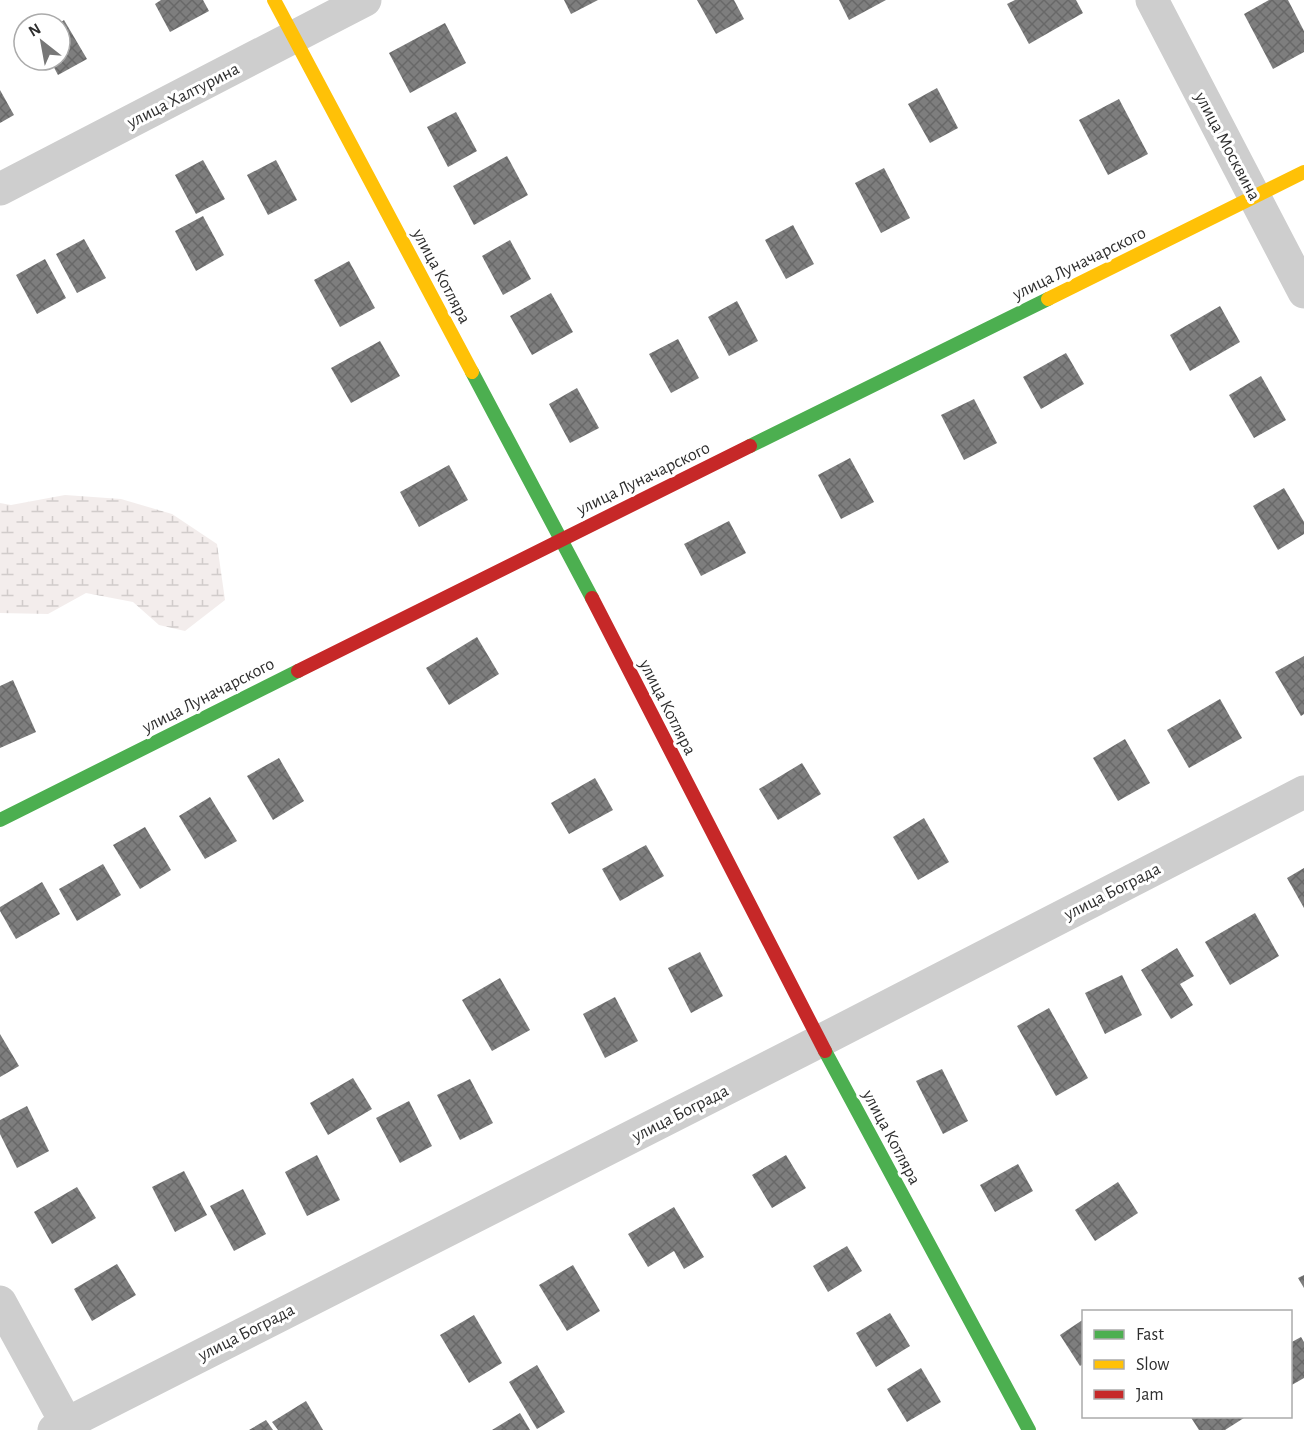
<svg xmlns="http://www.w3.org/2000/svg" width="1304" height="1430" viewBox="0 0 1304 1430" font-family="'Alegreya Sans',sans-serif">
  <defs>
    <pattern id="wetland-marsh" width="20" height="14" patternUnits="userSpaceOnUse" patternTransform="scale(1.5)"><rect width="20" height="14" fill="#f3edec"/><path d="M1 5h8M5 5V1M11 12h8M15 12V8" fill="none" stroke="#d1cccb"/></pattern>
    <pattern id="building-cross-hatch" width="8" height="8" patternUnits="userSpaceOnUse" patternTransform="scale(1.5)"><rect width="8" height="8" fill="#7e7e7e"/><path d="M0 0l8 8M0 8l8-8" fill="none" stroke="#686868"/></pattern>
  </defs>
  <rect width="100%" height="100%" fill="#fff"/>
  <path fill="url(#wetland-marsh)" d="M65,495L121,499L172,514L217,544L225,600L185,631L159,625L133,602L86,593L48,614L0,613V503L11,505Z"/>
  <g fill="url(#building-cross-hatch)">
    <path d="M161,0H203L209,11L170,32L155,4Z"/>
    <path d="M564,0H598L571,14Z"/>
    <path d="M697,0H734L744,19L716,34Z"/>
    <path d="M839,0H886L849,20Z"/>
    <path d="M1015,0H1076L1083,13L1029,44L1007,4Z"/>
    <path d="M1269,0H1288L1304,31V52L1273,69L1244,14Z"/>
    <path d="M64,20L87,59L58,75L50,60H60V23Z"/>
    <path d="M445,23L466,63L410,93L389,53Z"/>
    <path d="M937,88L958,128L930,143L908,104Z"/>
    <path d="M0,90L14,115L0,123Z"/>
    <path d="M1119,99L1148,154L1108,175L1079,120Z"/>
    <path d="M456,112L477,151L448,167L427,127Z"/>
    <path d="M507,156L528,195L474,225L453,186Z"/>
    <path d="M203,160L225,199L196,214L175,175Z"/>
    <path d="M276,160L297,200L268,215L247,175Z"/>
    <path d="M884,168L910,218L881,233L855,183Z"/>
    <path d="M203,216L224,255L196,271L175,231Z"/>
    <path d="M793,225L814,264L786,279L765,240Z"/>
    <path d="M84,239L106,278L77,293L56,254Z"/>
    <path d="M510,240L531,279L503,295L482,256Z"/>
    <path d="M45,259L66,298L37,314L16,275Z"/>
    <path d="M349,261L375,308L340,327L314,280Z"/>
    <path d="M551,293L573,332L532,355L510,316Z"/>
    <path d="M737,301L758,341L729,356L708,317Z"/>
    <path d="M1220,306L1240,342L1190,371L1170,335Z"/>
    <path d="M678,339L699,378L671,393L649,354Z"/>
    <path d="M380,341L400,376L351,403L331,368Z"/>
    <path d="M1066,353L1084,384L1041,409L1023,377Z"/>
    <path d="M1261,376L1286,420L1254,438L1229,395Z"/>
    <path d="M577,388L599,428L570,443L549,404Z"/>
    <path d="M974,399L997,443L964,460L941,415Z"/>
    <path d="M850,458L874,502L841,519L818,475Z"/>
    <path d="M449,465L468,500L419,527L400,492Z"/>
    <path d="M1284,488L1304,522V534L1278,550L1253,506Z"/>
    <path d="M729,521L746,553L701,576L684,544Z"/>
    <path d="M477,637L499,674L449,705L426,668Z"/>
    <path d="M1304,656V714L1301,716L1275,672Z"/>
    <path d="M13,680L36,732L0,748V686Z"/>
    <path d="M1220,699L1242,738L1189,768L1167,730Z"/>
    <path d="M1125,739L1150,783L1118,801L1093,758Z"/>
    <path d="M279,758L304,801L273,820L247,776Z"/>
    <path d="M802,763L821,794L778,820L759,789Z"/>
    <path d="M595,778L613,810L569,834L551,803Z"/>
    <path d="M210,797L237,841L205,859L179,816Z"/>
    <path d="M924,818L949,862L918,880L893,837Z"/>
    <path d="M145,827L171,870L140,889L113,845Z"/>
    <path d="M646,845L664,876L620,901L602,869Z"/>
    <path d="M103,864L121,895L77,921L59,889Z"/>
    <path d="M1304,868V908L1287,878Z"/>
    <path d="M42,882L60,914L16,939L0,911V907Z"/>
    <path d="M1255,913L1279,956L1230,985L1205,942Z"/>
    <path d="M1177,948L1194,976L1180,984L1193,1005L1171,1019L1141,970Z"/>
    <path d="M700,952L723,996L691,1013L668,968Z"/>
    <path d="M1122,975L1142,1015L1105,1034L1085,993Z"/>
    <path d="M500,978L530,1030L492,1051L462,1000Z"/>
    <path d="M615,997L638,1041L605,1058L583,1014Z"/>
    <path d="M1049,1008L1088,1078L1056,1096L1017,1026Z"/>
    <path d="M0,1034L19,1066L0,1077Z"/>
    <path d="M942,1069L968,1121L943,1134L916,1081Z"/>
    <path d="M353,1078L372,1109L328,1135L310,1103Z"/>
    <path d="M470,1079L493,1123L460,1140L437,1095Z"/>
    <path d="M409,1101L432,1146L400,1163L376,1118Z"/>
    <path d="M27,1106L49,1151L17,1168L0,1134V1120Z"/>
    <path d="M317,1155L340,1200L307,1216L285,1172Z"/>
    <path d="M786,1155L806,1188L772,1208L752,1175Z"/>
    <path d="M1018,1164L1033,1191L995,1212L980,1185Z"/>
    <path d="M184,1171L207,1215L175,1232L152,1187Z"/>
    <path d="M1118,1182L1138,1213L1095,1241L1075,1210Z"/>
    <path d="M77,1187L96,1218L52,1244L34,1212Z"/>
    <path d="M243,1189L266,1234L234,1251L210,1206Z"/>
    <path d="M674,1207L704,1257L684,1269L674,1251L648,1267L628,1234Z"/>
    <path d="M847,1246L862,1271L828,1292L813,1266Z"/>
    <path d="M117,1264L136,1295L92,1321L74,1289Z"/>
    <path d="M573,1265L600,1311L567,1331L539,1285Z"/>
    <path d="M1304,1275V1288L1298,1278Z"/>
    <path d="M890,1313L910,1346L876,1367L856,1333Z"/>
    <path d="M474,1315L502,1363L469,1383L440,1335Z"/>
    <path d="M1084,1319V1363L1080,1366L1060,1335Z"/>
    <path d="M1301,1337L1304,1342V1378L1290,1386V1343Z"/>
    <path d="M537,1365L565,1412L537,1429L509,1382Z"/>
    <path d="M921,1368L941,1402L907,1422L887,1389Z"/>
    <path d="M306,1401L323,1430H278L272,1422Z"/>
    <path d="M520,1413L530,1430H492Z"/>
    <path d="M1190,1416H1247L1225,1430H1199Z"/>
    <path d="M266,1420L273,1430H249Z"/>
  </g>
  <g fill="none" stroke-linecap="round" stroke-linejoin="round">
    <g stroke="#cecece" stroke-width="33">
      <path d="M1152,0L1304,292"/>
      <path d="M0,189L365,0"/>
      <path d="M0,1302L70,1430"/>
      <path d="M54,1430L820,1041L1304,792"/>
    </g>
    <g stroke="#4caf50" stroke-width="14">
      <path d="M472,372L592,598"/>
      <path d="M750,446L1048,299"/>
      <path d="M0,820L298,671"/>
      <path d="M825,1051L1029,1430"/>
    </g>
    <g stroke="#ffc107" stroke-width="14">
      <path d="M274,0L472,372"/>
      <path d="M1048,299L1304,172"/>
    </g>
    <g stroke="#c62828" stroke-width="14">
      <path d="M592,598L825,1051"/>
      <path d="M298,671L750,446"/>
    </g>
  </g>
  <g text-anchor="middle" stroke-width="6" stroke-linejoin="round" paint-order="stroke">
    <g font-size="18" fill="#2e2e2e" stroke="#fff">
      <text transform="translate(183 95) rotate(-27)" y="6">улица Халтурина</text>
      <text transform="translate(1228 146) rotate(62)" y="6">улица Москвина</text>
      <text transform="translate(1079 263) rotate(-26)" y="6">улица Луначарского</text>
      <text transform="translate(442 276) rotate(62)" y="6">улица Котляра</text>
      <text transform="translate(643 478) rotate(-26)" y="6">улица Луначарского</text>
      <text transform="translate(208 695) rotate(-27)" y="6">улица Луначарского</text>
      <text transform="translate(668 707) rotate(63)" y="6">улица Котляра</text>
      <text transform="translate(1112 891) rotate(-27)" y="6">улица Бограда</text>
      <text transform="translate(680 1113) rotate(-27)" y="6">улица Бограда</text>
      <text transform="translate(892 1137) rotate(62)" y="6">улица Котляра</text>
      <text transform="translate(246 1332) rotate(-27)" y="6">улица Бограда</text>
    </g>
  </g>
  <rect x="1082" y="1310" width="210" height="108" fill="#ffffff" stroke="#ababab" stroke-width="1.5"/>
  <rect x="1094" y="1330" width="30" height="9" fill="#4caf50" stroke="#ababab" stroke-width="1.5"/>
  <text x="1136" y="1340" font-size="18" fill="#2e2e2e">Fast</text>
  <rect x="1094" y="1360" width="30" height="9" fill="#ffc107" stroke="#ababab" stroke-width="1.5"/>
  <text x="1136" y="1370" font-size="18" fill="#2e2e2e">Slow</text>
  <rect x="1094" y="1390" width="30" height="9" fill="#c62828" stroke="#ababab" stroke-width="1.5"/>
  <text x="1136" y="1400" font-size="18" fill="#2e2e2e">Jam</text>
  <g transform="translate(42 42) rotate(329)"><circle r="28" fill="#ffffff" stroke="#ababab" stroke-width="1.5"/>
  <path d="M0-4.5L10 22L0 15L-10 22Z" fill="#777777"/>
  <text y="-9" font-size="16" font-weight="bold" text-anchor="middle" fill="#2e2e2e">N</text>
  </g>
</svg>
